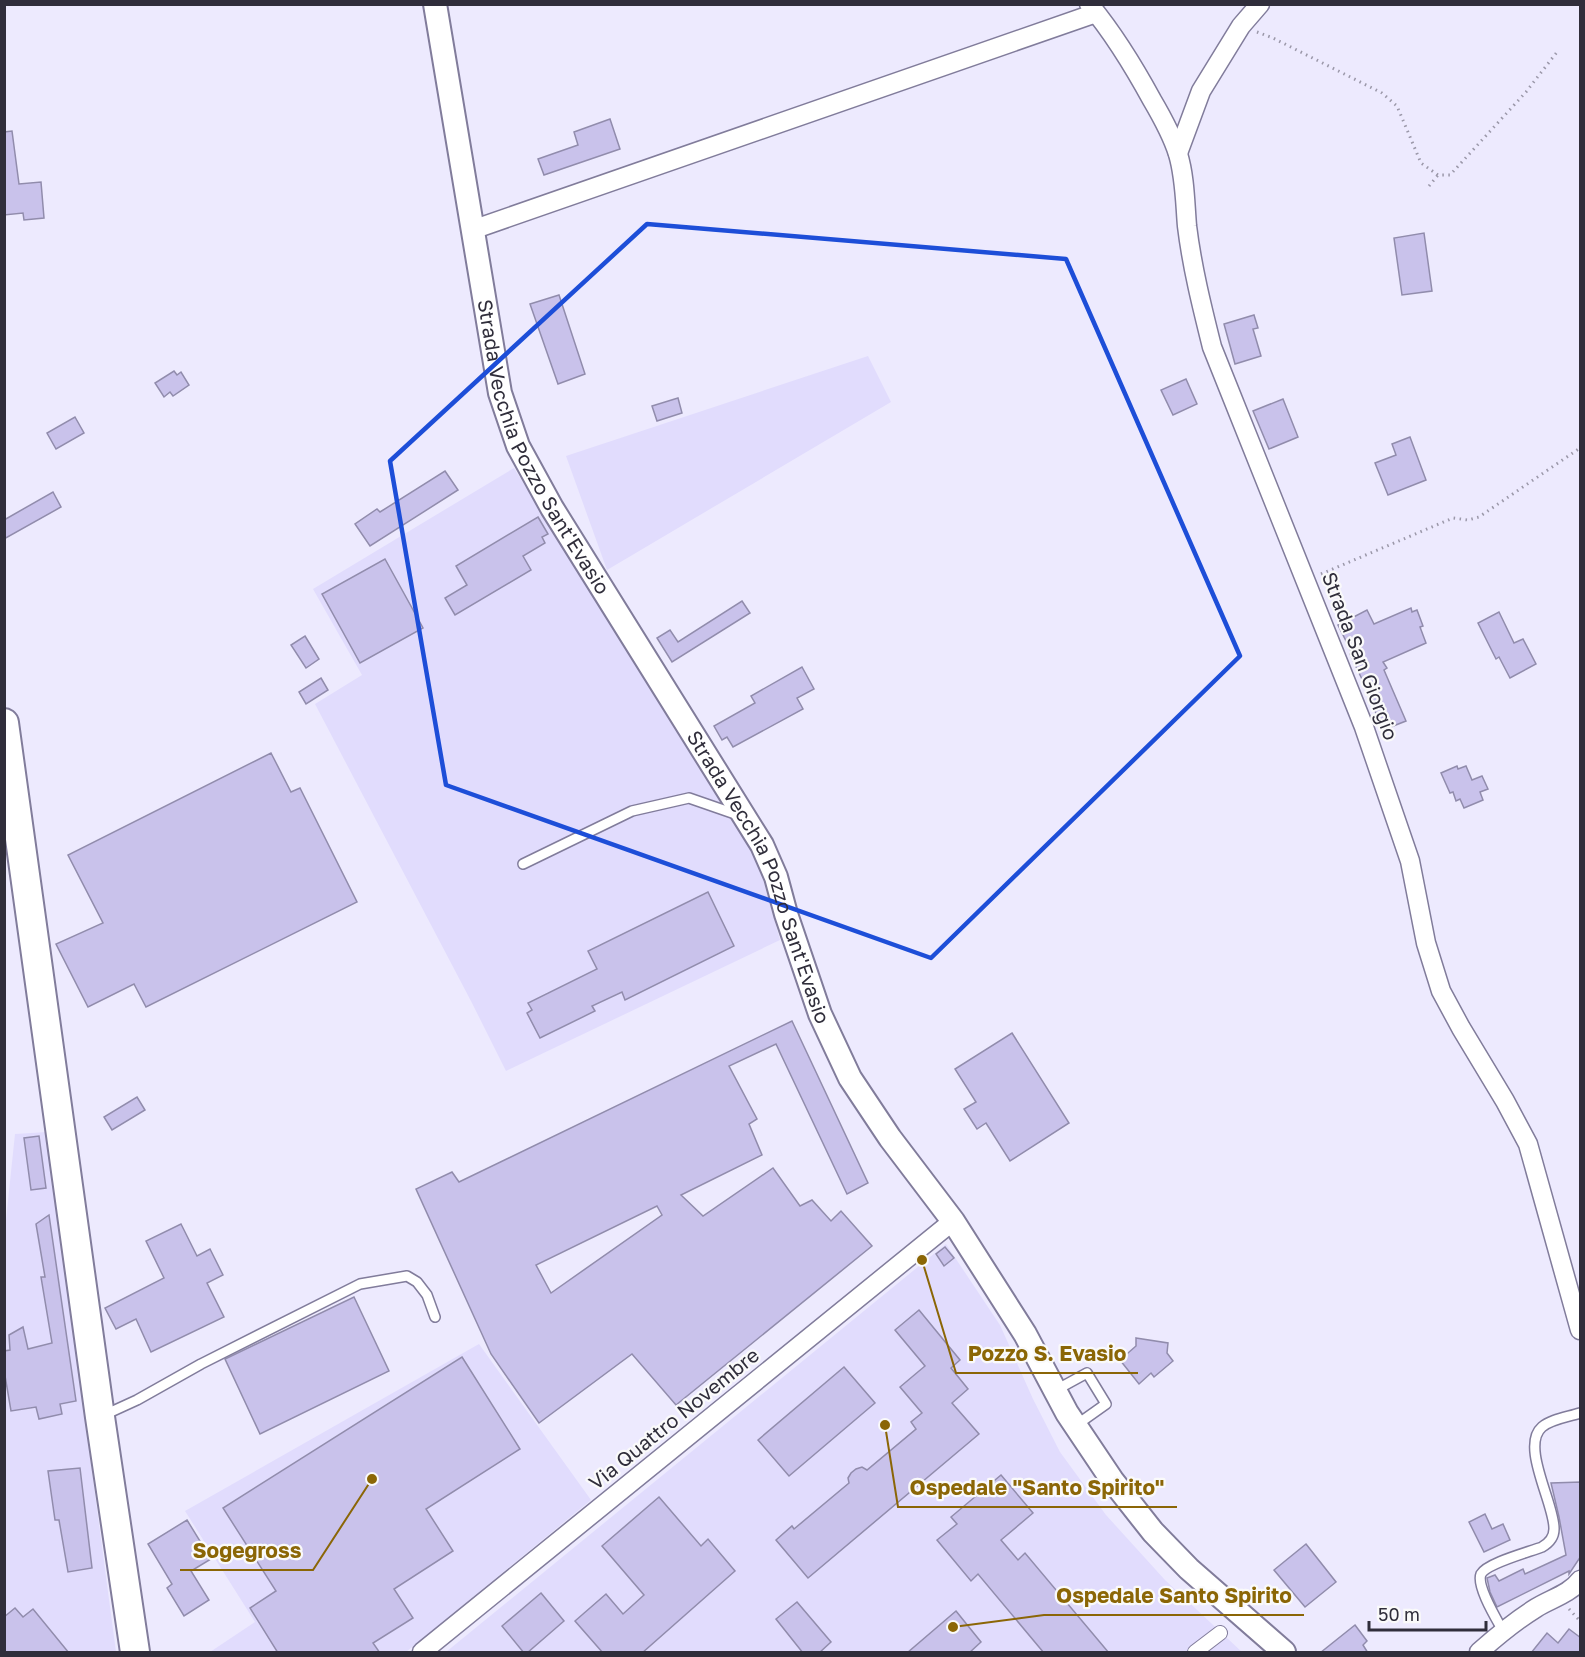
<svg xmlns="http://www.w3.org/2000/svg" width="1585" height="1657" viewBox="0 0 1585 1657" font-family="'Golos Text',sans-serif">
  <rect width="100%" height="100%" fill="#edeafe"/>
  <g fill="#e1dcfd">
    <path d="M868,356L891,402L607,570L566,456Z"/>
    <path d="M514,468L757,857L780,940L506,1071L472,1003L315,704L362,675L313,589Z"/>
    <path d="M47,1132L116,1652H5V1229L15,1134Z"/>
    <path d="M946,1244L1000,1325L1033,1399L1060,1452L1106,1515L1165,1580L1242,1652H446Z"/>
    <path d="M479,1344L591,1500L406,1652H210L255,1622L185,1511Z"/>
  </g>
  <g fill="#c9c2eb" stroke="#918cac" stroke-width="1.5" fill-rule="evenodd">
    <path d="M610,119L620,149L544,175L538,159L578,145L574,132Z"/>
    <path d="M12,131L19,184L41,182L44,218L24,220L23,213L4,215V132Z"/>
    <path d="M1424,233L1432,291L1402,295L1394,238Z"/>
    <path d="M559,295L585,374L558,384L530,304Z"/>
    <path d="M1254,315L1258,328L1253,329L1261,356L1235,364L1224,324Z"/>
    <path d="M174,371L177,375L181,372L189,385L173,396L170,392L164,397L155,383Z"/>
    <path d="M1186,379L1197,404L1173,415L1161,390Z"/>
    <path d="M678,398L682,413L657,421L652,406Z"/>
    <path d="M1283,399L1298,437L1269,449L1253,411Z"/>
    <path d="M75,417L84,433L56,449L47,433Z"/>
    <path d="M1410,437L1426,480L1388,495L1375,463L1396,455L1392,444Z"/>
    <path d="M445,471L458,490L370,546L355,524L377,509L380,512Z"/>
    <path d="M53,492L61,507L4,539V520Z"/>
    <path d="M538,517L548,534L542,537L545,543L523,556L531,570L455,615L445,598L467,585L456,566Z"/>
    <path d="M385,559L423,628L360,663L322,594Z"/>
    <path d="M742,601L750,613L672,662L657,638L670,630L678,642Z"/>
    <path d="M1411,608L1412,612L1417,610L1423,626L1420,627L1426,643L1383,662L1387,668L1384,670L1406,721L1383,730L1370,699L1371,698L1350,654L1352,653L1338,625L1367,610L1374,624Z"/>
    <path d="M1499,612L1514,643L1523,639L1536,664L1510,678L1499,657L1496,659L1478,623Z"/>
    <path d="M305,636L319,659L306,668L291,645Z"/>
    <path d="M802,667L814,689L797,698L803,709L733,747L727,737L722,740L714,726L755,703L751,696Z"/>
    <path d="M321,678L328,690L306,704L299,692Z"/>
    <path d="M271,753L291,792L300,788L357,902L146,1007L134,984L88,1007L56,944L103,923L68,855Z"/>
    <path d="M1457,766L1458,769L1466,766L1472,780L1482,776L1488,789L1480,792L1483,800L1464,808L1460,799L1456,801L1453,792L1450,793L1441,773Z"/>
    <path d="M708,892L734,946L625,1000L622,992L592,1006L595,1011L540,1038L527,1013L532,1010L528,1003L597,969L588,951Z"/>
    <path d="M792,1021L868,1183L847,1194L776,1044L729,1066L757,1119L749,1124L762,1155L681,1195L703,1216L773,1168L800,1206L812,1200L831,1221L841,1211L872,1246L676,1405L632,1354L539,1423L491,1354L416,1189L452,1172L459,1182ZM657,1206L662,1215L551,1293L536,1265Z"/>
    <path d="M1012,1033L1069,1123L1010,1161L986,1123L977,1129L964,1109L976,1102L955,1069Z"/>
    <path d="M137,1097L145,1110L112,1130L104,1117Z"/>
    <path d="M39,1136L46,1188L31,1190L24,1138Z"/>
    <path d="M49,1215L76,1401L60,1404L62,1414L39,1419L36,1407L11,1411L4,1370V1351L10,1350L9,1335L23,1327L28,1349L52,1343L41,1277H45L36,1224Z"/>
    <path d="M181,1224L197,1256L210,1249L223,1275L207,1283L224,1317L151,1352L136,1319L116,1329L105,1308L164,1278L146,1241Z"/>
    <path d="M945,1247L954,1258L944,1266L936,1254Z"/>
    <path d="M354,1297L389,1371L260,1434L225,1359Z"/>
    <path d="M919,1310L960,1360L951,1368L968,1389L952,1403L979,1434L808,1578L776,1540L792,1526L794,1529L849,1483L848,1478L851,1473L856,1469L862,1467L867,1470L916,1429L911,1422L922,1413L900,1387L925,1366L895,1330Z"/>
    <path d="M1136,1338L1168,1343L1167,1353L1173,1361L1154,1377L1151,1373L1139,1384L1120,1360L1136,1346Z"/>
    <path d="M462,1357L520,1449L426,1509L453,1551L394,1589L413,1618L373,1643L380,1653H278L250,1608L276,1591L223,1508Z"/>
    <path d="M844,1367L875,1403L789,1476L758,1440Z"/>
    <path d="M80,1468L92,1568L68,1572L59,1520H55L48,1471Z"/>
    <path d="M1001,1475L1033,1513L1001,1540L1018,1560L1025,1553L1109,1653H1044L978,1574L971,1581L937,1540L957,1524L951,1517Z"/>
    <path d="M1581,1482V1556L1569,1574V1571L1497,1607L1490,1592L1487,1578L1495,1575L1499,1581L1523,1569L1525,1574L1566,1555L1559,1517L1551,1483Z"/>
    <path d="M659,1497L701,1546L708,1539L735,1571L642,1653H603L575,1621L606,1594L623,1614L644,1595L602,1546Z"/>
    <path d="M1485,1514L1492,1529L1503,1524L1510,1540L1484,1552L1469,1522Z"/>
    <path d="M187,1520L211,1559L191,1571L209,1600L184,1616L167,1588L172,1584L148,1544Z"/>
    <path d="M1306,1544L1336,1582L1305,1607L1274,1570Z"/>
    <path d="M541,1593L564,1621L527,1653H524L502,1626Z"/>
    <path d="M797,1602L831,1642L819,1653H803L776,1619Z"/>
    <path d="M15,1608L23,1617L33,1609L69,1653H4V1617Z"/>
    <path d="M956,1611L981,1642L969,1653H907Z"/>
    <path d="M1355,1625L1367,1641L1363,1645L1368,1653H1320Z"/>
    <path d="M1569,1629L1581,1638V1653H1531L1547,1633L1558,1643Z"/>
  </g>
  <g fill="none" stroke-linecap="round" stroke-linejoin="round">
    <defs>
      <g id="service">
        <path d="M523,864L632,811L689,798L738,815"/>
        <path d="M1056,1390L1087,1373L1106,1404L1075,1426"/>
        <path d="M102,1416L137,1400L201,1364L360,1284L407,1276L417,1282L427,1295L435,1317"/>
        <path d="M1503,1631C1497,1620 1476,1586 1481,1574C1487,1563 1529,1552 1542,1547C1549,1543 1554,1537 1554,1529C1555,1505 1520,1446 1542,1427C1551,1419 1568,1417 1580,1413"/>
      </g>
      <path id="pedestrian" d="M1195,1652L1220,1633"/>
      <g id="minor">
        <path d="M1089,4C1114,34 1134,67 1152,100C1162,117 1172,135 1178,154C1185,177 1185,202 1187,226C1192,267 1202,307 1212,347L1364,727L1410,861L1426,943L1441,991L1461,1028L1505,1101L1528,1144L1580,1330"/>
        <path d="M1178,153L1201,91L1241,26L1260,4"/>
        <path d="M472,230L1096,13"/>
        <path d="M422,1652L953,1221"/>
        <path d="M1479,1652C1497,1636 1515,1621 1536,1608C1550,1599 1570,1594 1580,1580"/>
      </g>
      <g id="tertiary">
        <path id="s1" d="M435,4L500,393L518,446L552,508L762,845L776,877L786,914L820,1014L850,1078L890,1138L953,1221L1025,1334L1067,1413L1112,1480L1153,1532L1189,1569L1284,1652"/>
      </g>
      <path id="primary" d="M4,723L100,1417L135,1652"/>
    </defs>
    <use href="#service" stroke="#817c9b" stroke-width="12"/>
    <use href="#pedestrian" stroke="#817c9b" stroke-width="16"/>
    <use href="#minor" stroke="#817c9b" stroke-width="21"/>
    <use href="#tertiary" stroke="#817c9b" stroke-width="26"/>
    <use href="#primary" stroke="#817c9b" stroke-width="32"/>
    <g stroke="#9b98a9" stroke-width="3" stroke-dasharray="1.5 4.5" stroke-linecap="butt">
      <path d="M1257,32L1273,38L1382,93L1397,106L1421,163L1438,175H1450L1526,92L1557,52"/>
      <path d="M1429,186L1438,175"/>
      <path d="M1321,574L1453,518L1468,520L1479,517L1580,448"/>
      <path d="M1569,1609L1580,1621"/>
    </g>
    <use href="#service" stroke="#fff" stroke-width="9"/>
    <use href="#pedestrian" stroke="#fff" stroke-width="14"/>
    <use href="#minor" stroke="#fff" stroke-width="18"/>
    <use href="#tertiary" stroke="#fff" stroke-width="22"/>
    <use href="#primary" stroke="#fff" stroke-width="28"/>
  </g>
  <path fill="none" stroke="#1d4ed8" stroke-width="4.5" stroke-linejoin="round" d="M647,224L1066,259L1240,656L931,958L446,785L390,461Z"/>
  <g text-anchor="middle" stroke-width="4.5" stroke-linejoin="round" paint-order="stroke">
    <g font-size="20" fill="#302e3b" stroke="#fafafa">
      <text dy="7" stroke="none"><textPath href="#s1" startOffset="460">Strada Vecchia Pozzo Sant'Evasio</textPath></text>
      <text transform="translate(1360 656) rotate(69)" y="7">Strada San Giorgio</text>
      <text dy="7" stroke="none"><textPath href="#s1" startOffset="946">Strada Vecchia Pozzo Sant'Evasio</textPath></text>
      <text transform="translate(674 1419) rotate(-39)" y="7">Via Quattro Novembre</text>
    </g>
  </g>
  <path fill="none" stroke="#8b6606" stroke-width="2" d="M922 1260L956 1373H1138M885 1425L898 1507H1177M372 1479L313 1570H180M953 1627L1044 1615H1304"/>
  <g fill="#8b6606" stroke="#fafafa" stroke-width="2">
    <circle cx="922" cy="1260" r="6"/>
    <circle cx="885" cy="1425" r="6"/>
    <circle cx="372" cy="1479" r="6"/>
    <circle cx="953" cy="1627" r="6"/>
  </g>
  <g font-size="21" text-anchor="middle" font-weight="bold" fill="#8b6606" stroke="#fafafa" stroke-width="4.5" stroke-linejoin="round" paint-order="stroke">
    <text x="1047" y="1361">Pozzo S. Evasio</text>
    <text x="1037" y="1495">Ospedale "Santo Spirito"</text>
    <text x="247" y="1558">Sogegross</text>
    <text x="1174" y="1603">Ospedale Santo Spirito</text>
  </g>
  <rect width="1585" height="1657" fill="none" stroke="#302e3b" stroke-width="12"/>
  <path d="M1369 1621v9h117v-9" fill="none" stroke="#302e3b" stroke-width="3"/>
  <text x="1378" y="1621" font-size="18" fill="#302e3b" stroke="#fafafa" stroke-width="4.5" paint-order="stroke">50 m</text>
</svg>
